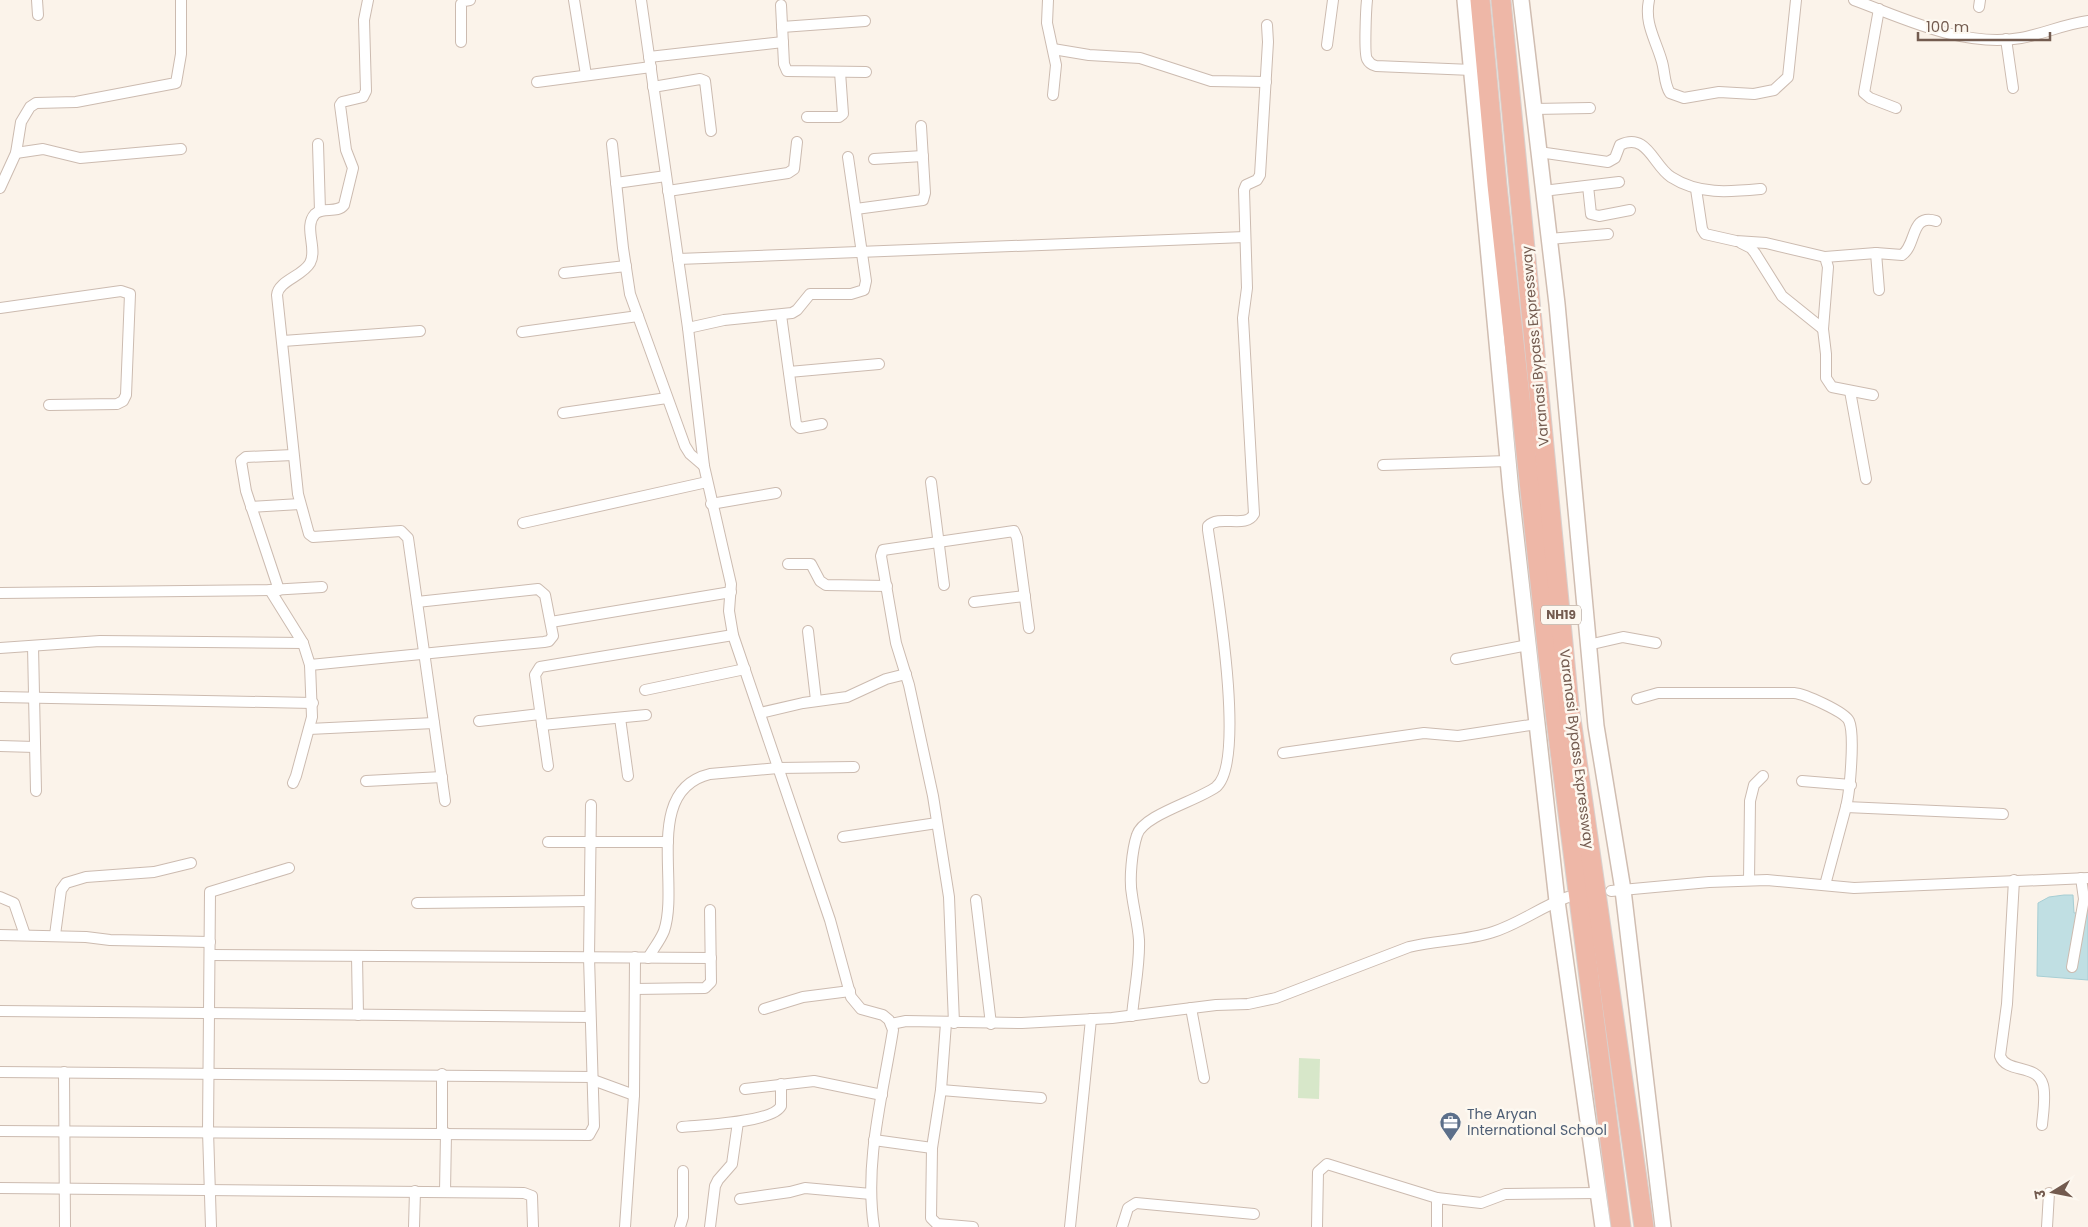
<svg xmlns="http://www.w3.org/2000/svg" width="2088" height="1227" viewBox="0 0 2088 1227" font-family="Poppins,'Noto Sans Devanagari',sans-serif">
  <rect width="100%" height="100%" fill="#fbf3ea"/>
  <path fill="#d7e7c9" d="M1299,1058L1320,1059L1319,1099L1298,1098Z"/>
  <path fill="#c0dfe3" stroke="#a7ced4" d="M2064,895H2073L2074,913L2085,912L2088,908V980L2037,976L2038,903L2049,897Z"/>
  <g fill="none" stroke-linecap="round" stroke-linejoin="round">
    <defs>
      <g id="street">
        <path d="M37,0L38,15"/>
        <path d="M368,0L364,20L366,91L363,97L342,102L340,105L346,150L353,168L344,205C337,214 323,206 315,214C303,227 318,249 310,263C303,276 278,281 277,295L298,494L309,534L313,537L401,531L408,538L445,801"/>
        <path d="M574,0L586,75"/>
        <path d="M641,0L688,328L704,466L731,584L729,611L733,635L830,920L851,997L861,1009L883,1015L889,1020L893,1030C883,1094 864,1162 874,1227"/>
        <path d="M1048,0L1047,23L1056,65L1053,95"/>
        <path d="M1367,0C1366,9 1364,54 1367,59C1369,63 1372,65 1376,66L1472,70"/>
        <path d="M1649,0C1644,24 1656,40 1662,62C1665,72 1664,84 1670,93L1684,98L1719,92L1754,94L1774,90L1788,77L1796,0"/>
        <path d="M1854,0C1906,19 1964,48 2021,38C2043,34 2065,24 2088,21"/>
        <path d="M781,5L784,64L787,71L866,72"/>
        <path d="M1979,7L1980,0"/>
        <path d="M1879,9L1864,93L1870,98L1896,108"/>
        <path d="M782,27L865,21"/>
        <path d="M2006,39L2013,88"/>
        <path d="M461,42V4L464,1L470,0"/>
        <path d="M1327,45L1333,0"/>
        <path d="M1053,49L1089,55L1140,58L1211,81L1266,82"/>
        <path d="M649,57L783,42"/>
        <path d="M537,82L651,67"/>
        <path d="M653,87L700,79L705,81L711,131"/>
        <path d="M1534,109L1590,108"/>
        <path d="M807,117H839L843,114L840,72"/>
        <path d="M318,144L320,211"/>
        <path d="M612,144L623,248L630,294L685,446L690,454L704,466"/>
        <path d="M1539,152L1608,162L1615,158L1620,145C1647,132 1653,165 1671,177C1699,195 1729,192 1761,189"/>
        <path d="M16,153L43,149L80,158L181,149"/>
        <path d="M874,159L923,156"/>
        <path d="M616,183L666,176"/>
        <path d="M1588,186L1591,214L1599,216L1630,210"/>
        <path d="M0,188L16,153L21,122L30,107L36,103L76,102L176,83L181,54V0"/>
        <path d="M1696,189L1702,229L1705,234L1736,241L1766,243L1825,257L1828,267L1823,329L1826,354V378L1832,387L1873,395"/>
        <path d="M668,191L788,173L794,169L797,142"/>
        <path d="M1543,191L1619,182"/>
        <path d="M856,209L923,200L925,193L921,126"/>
        <path d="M1549,239L1608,234"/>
        <path d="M1741,243L1751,248L1755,253L1782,296L1823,329"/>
        <path d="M1876,253L1879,290"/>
        <path d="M1825,257L1876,253L1902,255C1917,245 1910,213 1936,221"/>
        <path d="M678,259L1245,237"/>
        <path d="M564,273L626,266"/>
        <path d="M0,308L121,291L130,294L126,395L123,401L117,404L49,405"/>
        <path d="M781,315L796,424L800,428L822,424"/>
        <path d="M688,328L724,320L792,313L797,310L810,294H851L864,290L866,281L848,157"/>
        <path d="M522,332L638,316"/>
        <path d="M283,341L420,331"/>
        <path d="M789,372L879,364"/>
        <path d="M1850,391L1866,479"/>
        <path d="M563,413L667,398"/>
        <path d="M1383,465L1508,461"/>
        <path d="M931,482L944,585"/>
        <path d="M711,504L776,493"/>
        <path d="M251,507L300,504"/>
        <path d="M523,523L707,482"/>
        <path d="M788,564H811L820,581L826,585L887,586"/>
        <path d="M270,590L303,643L310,665L544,642L549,641L553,636L545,595L538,589L417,602"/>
        <path d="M279,590L246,491L241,461L246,457L293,455"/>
        <path d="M0,593L270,590L322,587"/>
        <path d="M974,602L1025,596"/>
        <path d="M551,622L731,592"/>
        <path d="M808,631L816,700"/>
        <path d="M1588,645L1623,637L1656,643"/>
        <path d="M33,646L36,791"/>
        <path d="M0,648L100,641L303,643"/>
        <path d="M1456,659L1528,645"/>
        <path d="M645,690L745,669"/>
        <path d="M0,697L313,703"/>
        <path d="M1637,699L1658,693H1794C1805,694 1845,712 1849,721C1855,734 1850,791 1846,807"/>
        <path d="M760,713L803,703L847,697L886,679L906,674"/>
        <path d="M620,718L628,776"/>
        <path d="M479,721L540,714"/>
        <path d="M542,725L646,715"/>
        <path d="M309,729L434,723"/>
        <path d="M0,746L35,747"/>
        <path d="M1283,753L1424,733L1458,736L1537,724"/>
        <path d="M548,766L535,675L540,667L733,635"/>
        <path d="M366,781L442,777"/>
        <path d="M1802,781L1851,785"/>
        <path d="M293,783L296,776L312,717L310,665"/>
        <path d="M843,837L937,823"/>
        <path d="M548,842H668"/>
        <path d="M1749,880L1750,801L1754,785L1763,776"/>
        <path d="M2014,880L2007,1004L2000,1056C2007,1074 2037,1063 2043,1085C2046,1097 2043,1113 2042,1125"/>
        <path d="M1825,885L1846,807L2003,814"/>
        <path d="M1611,891L1709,882L1767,880L1854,888L2088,878"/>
        <path d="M0,897L14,903L25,935"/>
        <path d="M976,900L991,1024"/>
        <path d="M417,903L589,901"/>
        <path d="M0,935L86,937L110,940L210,942"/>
        <path d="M55,935L61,890L66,883L86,877L154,872L191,863"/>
        <path d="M210,955L711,958"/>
        <path d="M357,956L358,1015"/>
        <path d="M648,958C653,949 660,941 664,931C680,884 643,790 710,774L778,768L854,767"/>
        <path d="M2072,967L2084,899L2081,878"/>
        <path d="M635,989L705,988L711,982L710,910"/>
        <path d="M1191,1008L1204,1078"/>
        <path d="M764,1009L803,997L850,991"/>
        <path d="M0,1011L590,1017"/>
        <path d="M1132,1016C1134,991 1140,965 1139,940C1138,925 1134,910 1132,895C1129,880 1132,850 1137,835C1143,815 1197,801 1216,787C1248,761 1214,573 1208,530V526C1220,514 1246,529 1254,514L1243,318L1247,288L1244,190L1246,185L1257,180L1260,175L1268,42L1267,25"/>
        <path d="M946,1023L941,1090L932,1148L931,1218L937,1224L973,1227"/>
        <path d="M954,1023L949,897L933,796L909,685L896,643L881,556L883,550L1014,531L1017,538L1029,628"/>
        <path d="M891,1024L906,1021L1022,1023L1112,1018L1216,1005L1248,1004L1276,998L1409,947C1437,940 1466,941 1493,932C1519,924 1542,906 1568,897"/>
        <path d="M0,1072L592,1077"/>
        <path d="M64,1072L65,1227"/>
        <path d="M442,1074V1133"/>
        <path d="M593,1080L634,1095"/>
        <path d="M745,1089L814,1081L882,1095"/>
        <path d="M941,1090L1041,1098"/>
        <path d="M682,1127C701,1125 772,1123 781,1106V1084"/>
        <path d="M0,1131L589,1135L594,1126L589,957L591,805"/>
        <path d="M874,1140L932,1148"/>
        <path d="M0,1188L524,1193L532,1196L533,1227"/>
        <path d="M445,1192L446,1133"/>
        <path d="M740,1199L790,1192L805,1188L871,1194"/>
        <path d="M211,1227L208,1131L210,892L289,868"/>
        <path d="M414,1227L415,1191"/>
        <path d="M625,1227L634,1095L635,957"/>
        <path d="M680,1227L683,1217V1171"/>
        <path d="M710,1227L715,1186L718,1180L732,1164L738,1122"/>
        <path d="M1070,1227L1091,1019"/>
        <path d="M1122,1227L1128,1208L1136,1203L1254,1214"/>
        <path d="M1317,1227L1318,1172L1327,1164L1437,1198"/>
        <path d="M1437,1227V1198L1481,1203L1505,1194L1598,1193"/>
        <path d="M2047,1227L2049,1193"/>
      </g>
      <g id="secondary">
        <path d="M1465,0L1511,492L1557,901L1603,1227"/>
        <path d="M1521,0L1557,304L1596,726L1623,890L1663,1227"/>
      </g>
      <g id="highway">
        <path d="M1480,0L1497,185L1549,665L1621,1227"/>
        <path d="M1501,0L1569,705L1644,1227"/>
      </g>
    </defs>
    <use href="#street" stroke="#ccbbb0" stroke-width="12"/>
    <use href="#secondary" stroke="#d0bdb1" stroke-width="18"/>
    <use href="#highway" stroke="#d8d1ce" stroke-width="21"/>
    <use href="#street" stroke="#fff" stroke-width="10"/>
    <use href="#secondary" stroke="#fff" stroke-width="15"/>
    <use href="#highway" stroke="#eeb7a7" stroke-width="19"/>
  </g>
  <defs>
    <symbol id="office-pin" viewBox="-11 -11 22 30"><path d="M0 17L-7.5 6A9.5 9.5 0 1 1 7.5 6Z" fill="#5c6f8a" stroke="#fdf8f0"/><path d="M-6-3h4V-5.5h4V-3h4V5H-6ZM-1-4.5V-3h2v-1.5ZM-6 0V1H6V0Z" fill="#fff"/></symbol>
  </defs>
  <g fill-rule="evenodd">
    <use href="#office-pin" x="1438" y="1110" width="25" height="34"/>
  </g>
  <g text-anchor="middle" stroke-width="5" stroke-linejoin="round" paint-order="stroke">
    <rect fill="#fdf8f0" stroke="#9c8a7f" stroke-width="1" x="1541" y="605.5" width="40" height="19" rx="4"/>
    <g font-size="12" font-weight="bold" fill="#735b4f">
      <text x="1561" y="619">NH19</text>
    </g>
    <g font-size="14" fill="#735b4f" stroke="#fdf8f0">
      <text transform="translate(1535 346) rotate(-95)" y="5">Varanasi Bypass Expressway</text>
      <text transform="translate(1577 749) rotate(83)" y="5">Varanasi Bypass Expressway</text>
    </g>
    <g font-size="14" fill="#4e5e75" stroke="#fdf8f0" text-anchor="start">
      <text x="1467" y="1119">The Aryan<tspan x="1467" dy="16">International School</tspan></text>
    </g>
  </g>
  <g transform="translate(2053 1192) rotate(260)" stroke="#fdf8f0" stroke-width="4" paint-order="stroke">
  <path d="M0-4L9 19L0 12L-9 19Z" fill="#735b4f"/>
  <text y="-8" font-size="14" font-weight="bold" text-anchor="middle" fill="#735b4f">उ</text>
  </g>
  <path d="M1918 32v8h132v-8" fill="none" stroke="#735b4f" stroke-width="2.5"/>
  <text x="1926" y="32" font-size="15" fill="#735b4f" stroke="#fdf8f0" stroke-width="4" paint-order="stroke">100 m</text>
</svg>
